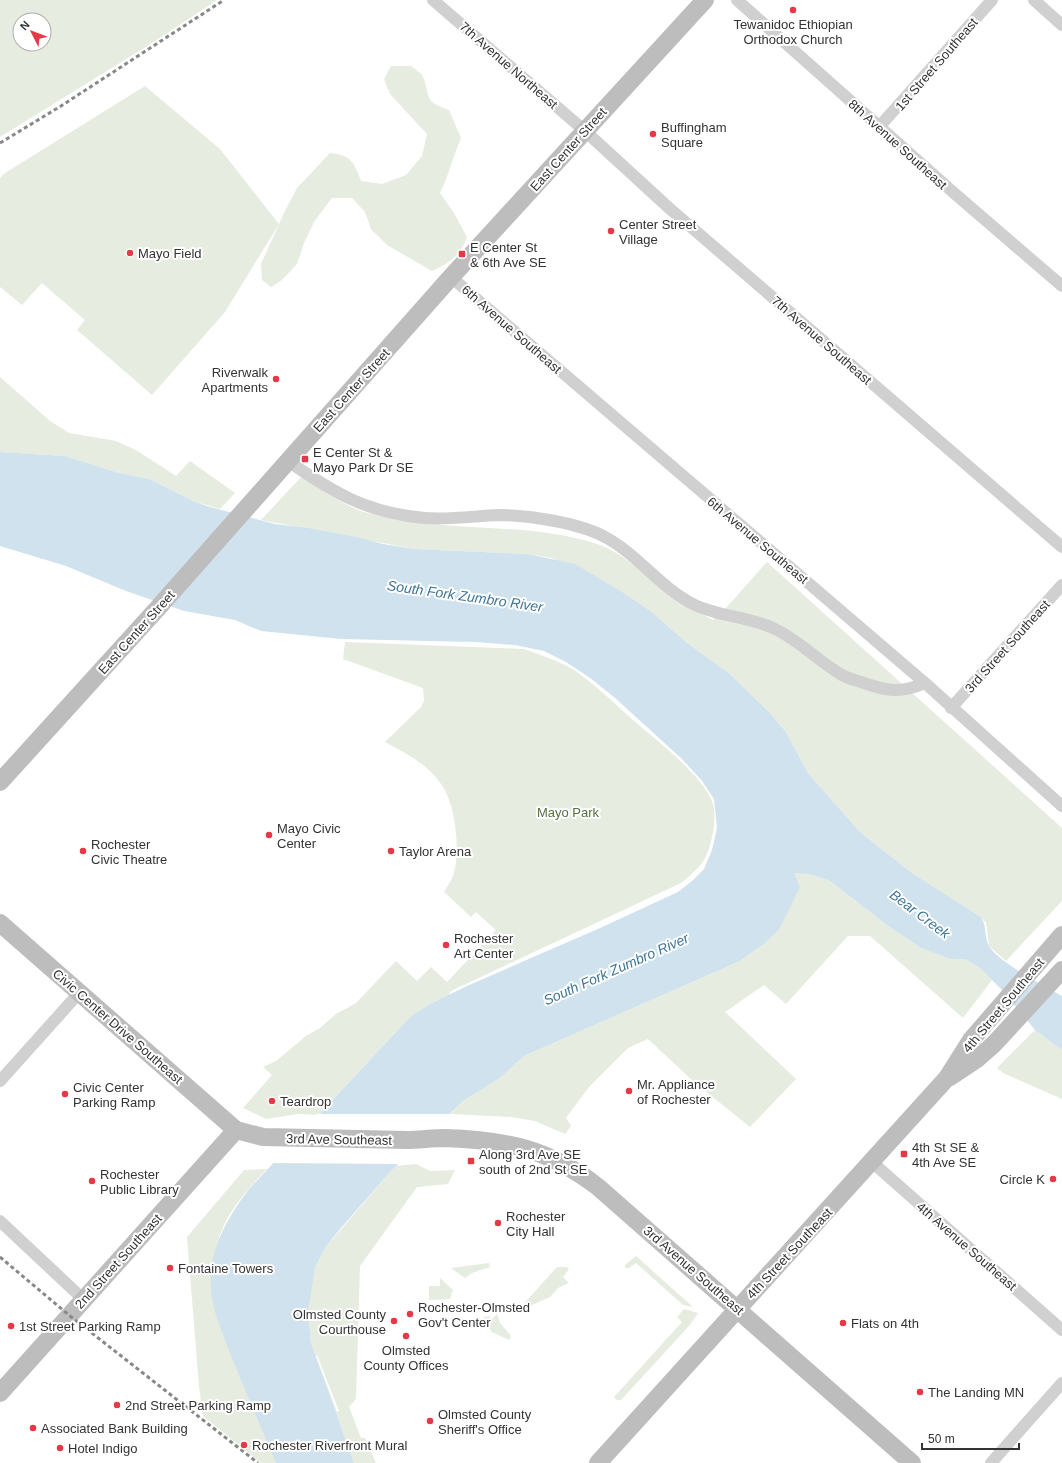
<svg xmlns="http://www.w3.org/2000/svg" width="1062" height="1463" viewBox="0 0 1062 1463" font-family="Helvetica,sans-serif">
  <rect width="100%" height="100%" fill="#fff"/>
  <g fill="#e6ecdf" fill-rule="evenodd">
    <path d="M0,0H217L149,45L0,137ZM20,20H44V44H20Z"/>
    <path d="M391,66H411C415,69 421,73 423,77C431,98 423,101 449,110L461,138C453,156 449,175 440,193L454,213L467,237C461,254 449,264 432,271L387,245L371,229L365,212L352,198H332L314,222L304,243L297,264L282,280L271,287L262,280L261,264L284,213L297,188L330,153C351,155 354,162 361,181L382,184L406,175L422,156L427,134L390,94L384,79Z"/>
    <path d="M145,86L220,149L279,224L225,312L152,395L77,330L85,320L42,283L22,305L0,287V178L5,173Z"/>
    <path d="M0,377L50,421L69,433L116,441L136,450L176,476L190,461L235,493L220,509L193,501L149,479L119,473L65,456L0,452Z"/>
    <path d="M302,476C320,489 337,501 358,510C374,516 392,518 408,521C471,531 536,524 597,544C628,554 652,584 678,601C689,608 702,614 713,620L726,608L767,562L1062,828V901L1006,961L989,946L986,923L981,917L912,873L860,832L808,773L786,732L770,713L730,674L687,643L653,613L552,558L528,554L415,549L261,520Z"/>
    <path d="M345,642L524,649C541,655 559,661 574,670C596,685 615,704 634,721C656,740 701,774 712,801C718,816 712,846 704,860C699,868 690,875 683,882L451,991L449,995L430,1004L411,1016L318,1115L298,1114L266,1119L243,1108L272,1075L263,1067L276,1061L306,1036L320,1028L336,1014L356,1003L396,961L417,981L431,967L447,982L496,930L476,912L471,917L444,892C447,887 451,881 453,876C461,853 456,804 441,784C428,764 405,753 385,742L421,707L424,701L423,688L343,659Z"/>
    <path d="M793,873L813,875L830,881L887,925L921,948L950,959H965L980,968L992,980L963,1018L870,936H848L786,1004L764,985L725,1012L796,1079L750,1127L694,1082L648,1039L628,1048L589,1087L566,1118L571,1126L565,1134L535,1121L511,1117L450,1114L463,1101L500,1078L524,1056L740,961L764,944L779,930L799,887Z"/>
    <path d="M1035,1030L1062,1050V1099L1003,1073L997,1068Z"/>
    <path d="M416,1164L430,1171L455,1170L448,1184L417,1187L360,1266L356,1399L349,1407L361,1438H365L376,1463H354L311,1343L308,1311L311,1287L315,1268L325,1248L390,1172L396,1166Z"/>
    <path d="M267,1169C249,1188 229,1209 220,1235C217,1244 215,1254 213,1263L276,1463H261L203,1416L199,1387L187,1237L244,1170Z"/>
    <path d="M636,1256L693,1307L683,1305L636,1263L629,1268H625V1265Z"/>
    <path d="M489,1263L490,1267L472,1273L465,1278L451,1268Z"/>
    <path d="M557,1267H567L569,1269L563,1277L569,1283L558,1288L550,1297L519,1311V1309Z"/>
    <path d="M440,1278L453,1290L450,1299L429,1300V1286H440Z"/>
    <path d="M684,1309L698,1313L689,1326L621,1400H617L614,1397L682,1322L677,1317Z"/>
    <path d="M497,1314L500,1323L511,1336L509,1340L492,1332L483,1319L486,1315V1317L489,1316L492,1319Z"/>
  </g>
  <path fill="#cfe2ee" d="M0,452L65,456L119,473L149,479L193,501L210,507L275,524L308,528L361,538L383,544L415,549L528,554L575,564L622,592L653,613L687,643L730,674L770,713L786,732L808,773L860,832L912,873L981,917C987,926 984,937 989,946C998,962 1045,986 1062,996V1050L1035,1030L1003,991L980,968L965,959H950L921,948L887,925L830,881L813,875L794,873L800,887L779,930L764,944L740,961L524,1056L500,1078L463,1101L390,1172L340,1229L325,1248L315,1268L308,1311L311,1343L354,1463H276C260,1425 243,1386 228,1348C221,1329 212,1309 211,1289C208,1251 227,1218 249,1189L411,1016L430,1004L467,986L600,928L678,892L692,881L704,869L712,850L717,828L714,799L702,781L683,760L614,697L590,678L566,662L544,651L515,645L475,642L341,639L261,631L235,620L184,611L126,591L66,566L0,546Z"/>
  <g fill="#fff">
    <path d="M316,1114H453L401,1164L270,1163Z"/>
    <path d="M317,1355L339,1411L337,1412L316,1356Z"/>
  </g>
  <g fill="none" stroke-linecap="round" stroke-linejoin="round">
    <g stroke="#d0d0d0" stroke-width="12">
      <path d="M433,0L585,131L669,208L1062,547"/>
      <path d="M737,0L954,193L1062,286"/>
      <path d="M1034,0L1062,25"/>
      <path d="M879,127L992,0"/>
      <path d="M451,277L925,683L1062,806"/>
      <path d="M288,461C334,493 367,513 425,518C449,520 475,516 499,515C528,515 580,523 605,537C637,554 659,586 691,603C717,617 749,616 775,629C800,641 818,661 842,675C847,678 855,680 861,682C886,691 900,694 925,683"/>
      <path d="M951,708L1062,585"/>
      <path d="M0,1081L79,993"/>
      <path d="M872,1162L1062,1330"/>
      <path d="M0,1221L84,1300"/>
      <path d="M991,1463L1062,1383"/>
    </g>
    <g stroke="#bdbdbd" stroke-width="18">
      <path d="M0,782L157,609L451,277L705,0"/>
      <path d="M0,923L236,1130L263,1137C311,1138 358,1139 406,1140C419,1140 432,1138 445,1138C507,1140 549,1149 598,1187L912,1463"/>
      <path d="M950,1077L977,1059L994,1044L1062,970"/>
      <path d="M0,1393L236,1130"/>
      <path d="M598,1463L947,1078L971,1040L1062,935"/>
    </g>
    <g stroke="#888" stroke-width="3" stroke-dasharray="4 3" stroke-linecap="butt">
      <path d="M0,143L61,106L224,0"/>
      <path d="M0,1257L70,1316L258,1463"/>
    </g>
  </g>
  <g fill="#e63946" stroke="#fff" stroke-width="1.5">
    <circle cx="793" cy="10" r="4"/>
    <circle cx="653" cy="134" r="4"/>
    <circle cx="611" cy="231" r="4"/>
    <circle cx="130" cy="253" r="4"/>
    <rect x="458" y="250" width="8" height="8" rx="2"/>
    <circle cx="276" cy="379" r="4"/>
    <rect x="301" y="455" width="8" height="8" rx="2"/>
    <circle cx="269" cy="835" r="4"/>
    <circle cx="83" cy="851" r="4"/>
    <circle cx="391" cy="851" r="4"/>
    <circle cx="446" cy="945" r="4"/>
    <circle cx="629" cy="1091" r="4"/>
    <circle cx="65" cy="1094" r="4"/>
    <circle cx="272" cy="1101" r="4"/>
    <rect x="900" y="1150" width="8" height="8" rx="2"/>
    <rect x="467" y="1157" width="8" height="8" rx="2"/>
    <circle cx="1053" cy="1179" r="4"/>
    <circle cx="92" cy="1181" r="4"/>
    <circle cx="498" cy="1223" r="4"/>
    <circle cx="170" cy="1268" r="4"/>
    <circle cx="410" cy="1314" r="4"/>
    <circle cx="394" cy="1321" r="4"/>
    <circle cx="843" cy="1323" r="4"/>
    <circle cx="11" cy="1326" r="4"/>
    <circle cx="406" cy="1336" r="4"/>
    <circle cx="920" cy="1392" r="4"/>
    <circle cx="117" cy="1405" r="4"/>
    <circle cx="430" cy="1421" r="4"/>
    <circle cx="33" cy="1428" r="4"/>
    <circle cx="244" cy="1445" r="4"/>
    <circle cx="60" cy="1448" r="4"/>
  </g>
  <g text-anchor="middle" stroke-width="4" stroke-linejoin="round" paint-order="stroke">
    <g font-size="13" fill="#333" stroke="#fff" text-anchor="start">
      <text x="793" y="29" text-anchor="middle">Tewanidoc Ethiopian<tspan x="793" dy="15">Orthodox Church</tspan></text>
      <text x="661" y="132">Buffingham<tspan x="661" dy="15">Square</tspan></text>
      <text x="619" y="229">Center Street<tspan x="619" dy="15">Village</tspan></text>
      <text x="470" y="252">E Center St<tspan x="470" dy="15">&amp; 6th Ave SE</tspan></text>
      <text x="138" y="258">Mayo Field</text>
      <text x="268" y="377" text-anchor="end">Riverwalk<tspan x="268" dy="15">Apartments</tspan></text>
      <text x="313" y="457">E Center St &amp;<tspan x="313" dy="15">Mayo Park Dr SE</tspan></text>
      <text x="277" y="833">Mayo Civic<tspan x="277" dy="15">Center</tspan></text>
      <text x="91" y="849">Rochester<tspan x="91" dy="15">Civic Theatre</tspan></text>
      <text x="399" y="856">Taylor Arena</text>
      <text x="454" y="943">Rochester<tspan x="454" dy="15">Art Center</tspan></text>
      <text x="637" y="1089">Mr. Appliance<tspan x="637" dy="15">of Rochester</tspan></text>
      <text x="73" y="1092">Civic Center<tspan x="73" dy="15">Parking Ramp</tspan></text>
      <text x="280" y="1106">Teardrop</text>
      <text x="912" y="1152">4th St SE &amp;<tspan x="912" dy="15">4th Ave SE</tspan></text>
      <text x="479" y="1159">Along 3rd Ave SE<tspan x="479" dy="15">south of 2nd St SE</tspan></text>
      <text x="100" y="1179">Rochester<tspan x="100" dy="15">Public Library</tspan></text>
      <text x="1045" y="1184" text-anchor="end">Circle K</text>
      <text x="506" y="1221">Rochester<tspan x="506" dy="15">City Hall</tspan></text>
      <text x="178" y="1273">Fontaine Towers</text>
      <text x="418" y="1312">Rochester-Olmsted<tspan x="418" dy="15">Gov't Center</tspan></text>
      <text x="386" y="1319" text-anchor="end">Olmsted County<tspan x="386" dy="15">Courthouse</tspan></text>
      <text x="851" y="1328">Flats on 4th</text>
      <text x="19" y="1331">1st Street Parking Ramp</text>
      <text x="406" y="1355" text-anchor="middle">Olmsted<tspan x="406" dy="15">County Offices</tspan></text>
      <text x="928" y="1397">The Landing MN</text>
      <text x="125" y="1410">2nd Street Parking Ramp</text>
      <text x="438" y="1419">Olmsted County<tspan x="438" dy="15">Sheriff's Office</tspan></text>
      <text x="41" y="1433">Associated Bank Building</text>
      <text x="252" y="1450">Rochester Riverfront Mural</text>
      <text x="68" y="1453">Hotel Indigo</text>
    </g>
    <g font-size="13" fill="#333" stroke="#fff">
      <text transform="translate(936 64) rotate(-49)" y="5">1st Street Southeast</text>
      <text transform="translate(509 65) rotate(41)" y="5">7th Avenue Northeast</text>
      <text transform="translate(898 144) rotate(42)" y="5">8th Avenue Southeast</text>
      <text transform="translate(568 149) rotate(-48)" y="5">East Center Street</text>
      <text transform="translate(512 329) rotate(41)" y="5">6th Avenue Southeast</text>
      <text transform="translate(822 340) rotate(41)" y="5">7th Avenue Southeast</text>
      <text transform="translate(351 390) rotate(-48)" y="5">East Center Street</text>
      <text transform="translate(758 540) rotate(40)" y="5">6th Avenue Southeast</text>
      <text transform="translate(136 632) rotate(-48)" y="5">East Center Street</text>
      <text transform="translate(1007 646) rotate(-48)" y="5">3rd Street Southeast</text>
      <text transform="translate(1003 1005) rotate(-50)" y="5">4th Street Southeast</text>
      <text transform="translate(118 1026) rotate(41)" y="5">Civic Center Drive Southeast</text>
      <text transform="translate(339 1139) rotate(1)" y="5">3rd Ave Southeast</text>
      <text transform="translate(967 1246) rotate(41)" y="5">4th Avenue Southeast</text>
      <text transform="translate(789 1253) rotate(-47)" y="5">4th Street Southeast</text>
      <text transform="translate(118 1261) rotate(-48)" y="5">2nd Street Southeast</text>
      <text transform="translate(694 1270) rotate(41)" y="5">3rd Avenue Southeast</text>
    </g>
    <g font-size="13" fill="#56703f" stroke="#fff">
      <text x="568" y="817">Mayo Park</text>
    </g>
    <g font-size="14" font-style="italic" fill="#3f7597" stroke="#fff">
      <text transform="translate(465 596) rotate(8)" y="5">South Fork Zumbro River</text>
      <text transform="translate(920 914) rotate(37)" y="5">Bear Creek</text>
      <text transform="translate(616 969) rotate(-24)" y="5">South Fork Zumbro River</text>
    </g>
  </g>
  <g transform="translate(32 32) rotate(312)"><circle r="19" fill="#ffffff" stroke="#adadad"/>
  <path d="M0-3L7 15L0 10L-7 15Z" fill="#e63946"/>
  <text y="-6" font-size="11" font-weight="bold" text-anchor="middle" fill="#333333">N</text>
  </g>
  <path d="M922 1443v6h97v-6" fill="none" stroke="#333333" stroke-width="2"/>
  <text x="928" y="1443" font-size="12" fill="#333333" stroke="#ffffff" stroke-width="3" paint-order="stroke">50 m</text>
</svg>
